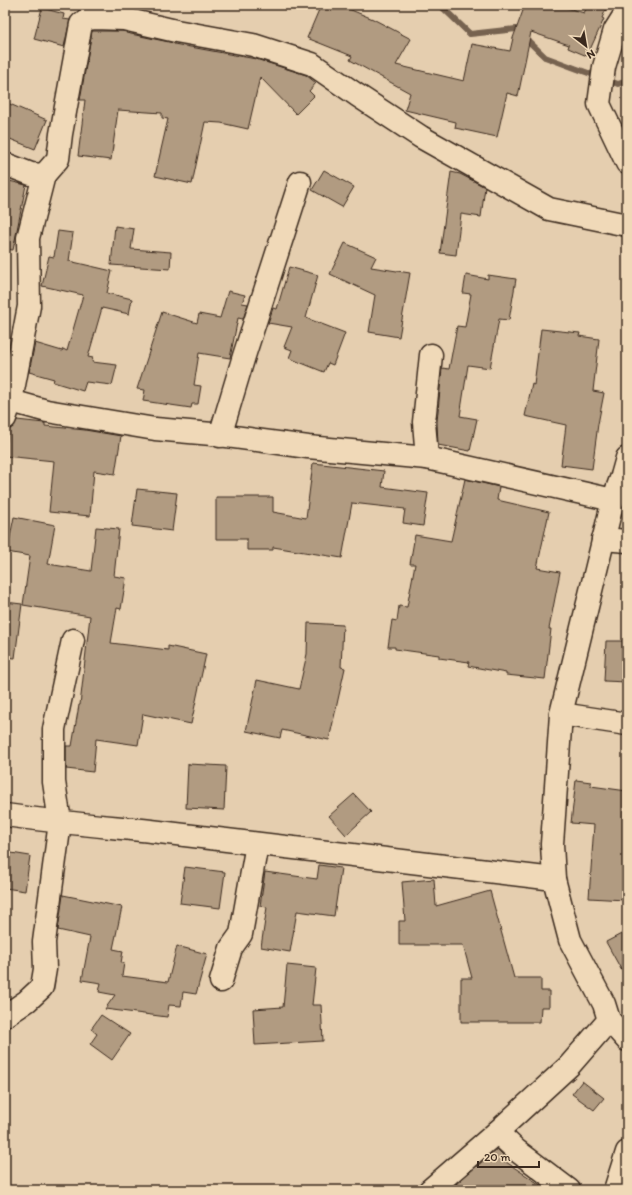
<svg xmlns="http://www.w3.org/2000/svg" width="632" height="1195" viewBox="0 0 632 1195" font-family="Itim,sans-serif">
  <rect width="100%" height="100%" fill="#e5ceaf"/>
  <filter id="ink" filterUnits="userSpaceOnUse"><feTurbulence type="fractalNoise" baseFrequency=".025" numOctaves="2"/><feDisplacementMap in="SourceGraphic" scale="8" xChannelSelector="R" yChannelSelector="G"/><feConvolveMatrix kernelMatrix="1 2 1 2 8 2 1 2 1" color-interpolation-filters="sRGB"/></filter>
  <g filter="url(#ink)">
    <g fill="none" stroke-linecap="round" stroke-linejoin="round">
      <path stroke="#766250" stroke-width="6" d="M440,5L470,34L516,29L545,57L618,84L627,81"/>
    </g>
    <g fill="#b19b81" stroke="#3b2a1e">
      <path d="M321,5H339L373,19L411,39L396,65L464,81L472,44L510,51L513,38L525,5H558L584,13L588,5H608L602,18L604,19L587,56L568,48L569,45L531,32L518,96L507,93L497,137L455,128L456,122L405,110L410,93L350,60L352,56L307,38Z"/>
      <path d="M42,8L64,14L63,19L70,20L64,47L34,39Z"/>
      <path d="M92,31H122L127,32L126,33L174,43V44L256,59L306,75L316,83L309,91L314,96L296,114L260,77L248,129L221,123L205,122L192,184L155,176L168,119L162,118V113L118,110L111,160L78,156L85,100H80Z"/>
      <path d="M5,102L47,120L35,149L5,137Z"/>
      <path d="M324,170L354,187L342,207L312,190Z"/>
      <path d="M451,172L460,174L485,187L481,217L461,214L456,255L440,253Z"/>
      <path d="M5,180L26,185L13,250L5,249Z"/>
      <path d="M115,226L134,229L131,249L171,252L170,269L111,265Z"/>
      <path d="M58,231L73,233L69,261L112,271L107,293L132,299L129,314L102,308L88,357L93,358L92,362L117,365L112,385L86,382L83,391L53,382L54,379L29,372L35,343L62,351L63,349L67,351L83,295L42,286L49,256L54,257Z"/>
      <path d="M345,243L376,257L371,267L410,273L399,337L369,332L375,295L330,274Z"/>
      <path d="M289,267L318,275L306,318L345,333L333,365L328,363L324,372L289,358L292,350L284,347L292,327L268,323L273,308L277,309Z"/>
      <path d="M466,275L488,279V275L516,279L509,320L499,319L490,368L468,365L460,416L477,419L470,451L438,445L437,422L442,368L449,369L457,326L465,327L471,294L463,293Z"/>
      <path d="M228,291L245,295L242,303L248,304L243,319L238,318L230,358L199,353L194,385L201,386L198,404H192L191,408L143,401L145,390L137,389L162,312L197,323L199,314L220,318Z"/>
      <path d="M541,329L580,333L579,336L599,339L593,391L604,393L598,424L592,469L561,465L566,425L525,416L532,384L534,385Z"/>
      <path d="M17,420L44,423H45V426L85,430L121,436L115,474L94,471L90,516L49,512L54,461L5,456L8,430L13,427Z"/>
      <path d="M313,463L384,471L382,487L428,493L423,526L403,523L405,509L352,503L342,558L273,547V550H247V539H216V497H273V512L306,518Z"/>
      <path d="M465,479L499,487L497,500L549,512L537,568L560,572L549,629H551L545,679L506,675V673L468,666L469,662L439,658V655L395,649V647H388L392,620L397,621L399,606L407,607L415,564H410L415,535L451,541Z"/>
      <path d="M137,489L177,493L172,531L132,526Z"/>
      <path d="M14,517L55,525L48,564L91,571L96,527L119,529L114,576L126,578L121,609L117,608L111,643L168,650V646L206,654L191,724L143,714L138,745L96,739L93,772L66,769V746H72L79,705H80L90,616L23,605L30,556L7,552Z"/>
      <path d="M5,602L22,604L15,658L5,657Z"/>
      <path d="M308,623L343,625L341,667L345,668L329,740L282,730L280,738L246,731L257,680L299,689L307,654Z"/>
      <path d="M606,641H627V682L604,681Z"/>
      <path d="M188,764L226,766L224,810L186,808Z"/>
      <path d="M576,780L591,782V786L627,791V864L625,900L589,898L594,825L571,823Z"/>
      <path d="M354,794L371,812L346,835L329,816Z"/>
      <path d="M5,852L30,856L25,891L5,888Z"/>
      <path d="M319,865L341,868L334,916L297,911L290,952L261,947L267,907L260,906L265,872L317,879Z"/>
      <path d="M185,867L225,872L220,908L180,903Z"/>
      <path d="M434,879L436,906L490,891L514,978H541V991H549V1007H541L540,1022H461V978H472L463,945H399V921H405L402,882Z"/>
      <path d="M63,895L122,907L113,949L123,951L121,963H124L122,976L168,982L177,946L207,954L196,994L183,992L181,1006L169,1005L167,1017L105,1009L115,995L99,992L101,983L82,980L90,937L58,930Z"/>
      <path d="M627,931V980L606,942Z"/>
      <path d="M287,965L316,968L312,1005H321L323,1041L255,1045L253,1009L283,1007Z"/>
      <path d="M101,1015L130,1034L112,1060L90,1044L97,1034L91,1029Z"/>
      <path d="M582,1081L604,1098L594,1110L572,1094Z"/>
      <path d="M497,1149L505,1157L503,1160L548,1190H456L459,1186L456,1184Z"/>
    </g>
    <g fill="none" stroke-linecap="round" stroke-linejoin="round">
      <defs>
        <g id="minor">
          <path d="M627,11L615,30L604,67L599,104L627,163"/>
          <path d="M5,164L31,174L44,175L58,159L61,134L81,24L87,19L95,18L124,19L176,31L253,45L312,64L357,95L421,137L549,209L627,225"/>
          <path d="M11,401L47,411L155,429L212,434L308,447L427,458L613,500"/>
          <path d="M5,418L11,401L29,306L28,238L44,175"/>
          <path d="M220,436L244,356L300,182"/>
          <path d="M427,458L424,422L431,355"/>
          <path d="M627,458L622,476L613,500L561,714L552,844L554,879L570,940L604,1004L609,1020L627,1040"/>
          <path d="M603,539L627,541"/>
          <path d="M561,714L627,724"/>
          <path d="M5,815C54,822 102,826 151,831L554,879"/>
          <path d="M221,981L231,948L241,934L257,844"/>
          <path d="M5,1016L27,1001L42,987L45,969L44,942L60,822L54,782V729L73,640"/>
          <path d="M497,1132L516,1150L569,1190"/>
          <path d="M430,1190L497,1132L569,1066L609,1020"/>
          <path d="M615,1190L627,1152"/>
        </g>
      </defs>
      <use href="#minor" stroke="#3b2a1e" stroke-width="25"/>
      <use href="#minor" stroke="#f0d9b8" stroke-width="22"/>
    </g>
  </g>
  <rect width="632" height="1195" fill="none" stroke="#f0d9b8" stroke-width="20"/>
  <rect x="10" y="10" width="612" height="1175" fill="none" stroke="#3b2a1e" stroke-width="1.5" filter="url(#ink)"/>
  <g transform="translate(586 46) rotate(149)" stroke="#f0d9b8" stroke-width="3" paint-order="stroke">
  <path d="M0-3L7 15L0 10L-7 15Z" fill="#3b2a1e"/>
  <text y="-6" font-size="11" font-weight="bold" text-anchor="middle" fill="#3b2a1e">N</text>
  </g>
  <path d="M478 1161v6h61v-6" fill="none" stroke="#3b2a1e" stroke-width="2"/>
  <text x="484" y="1161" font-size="12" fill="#3b2a1e" stroke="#f0d9b8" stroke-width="3" paint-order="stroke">20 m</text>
</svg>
